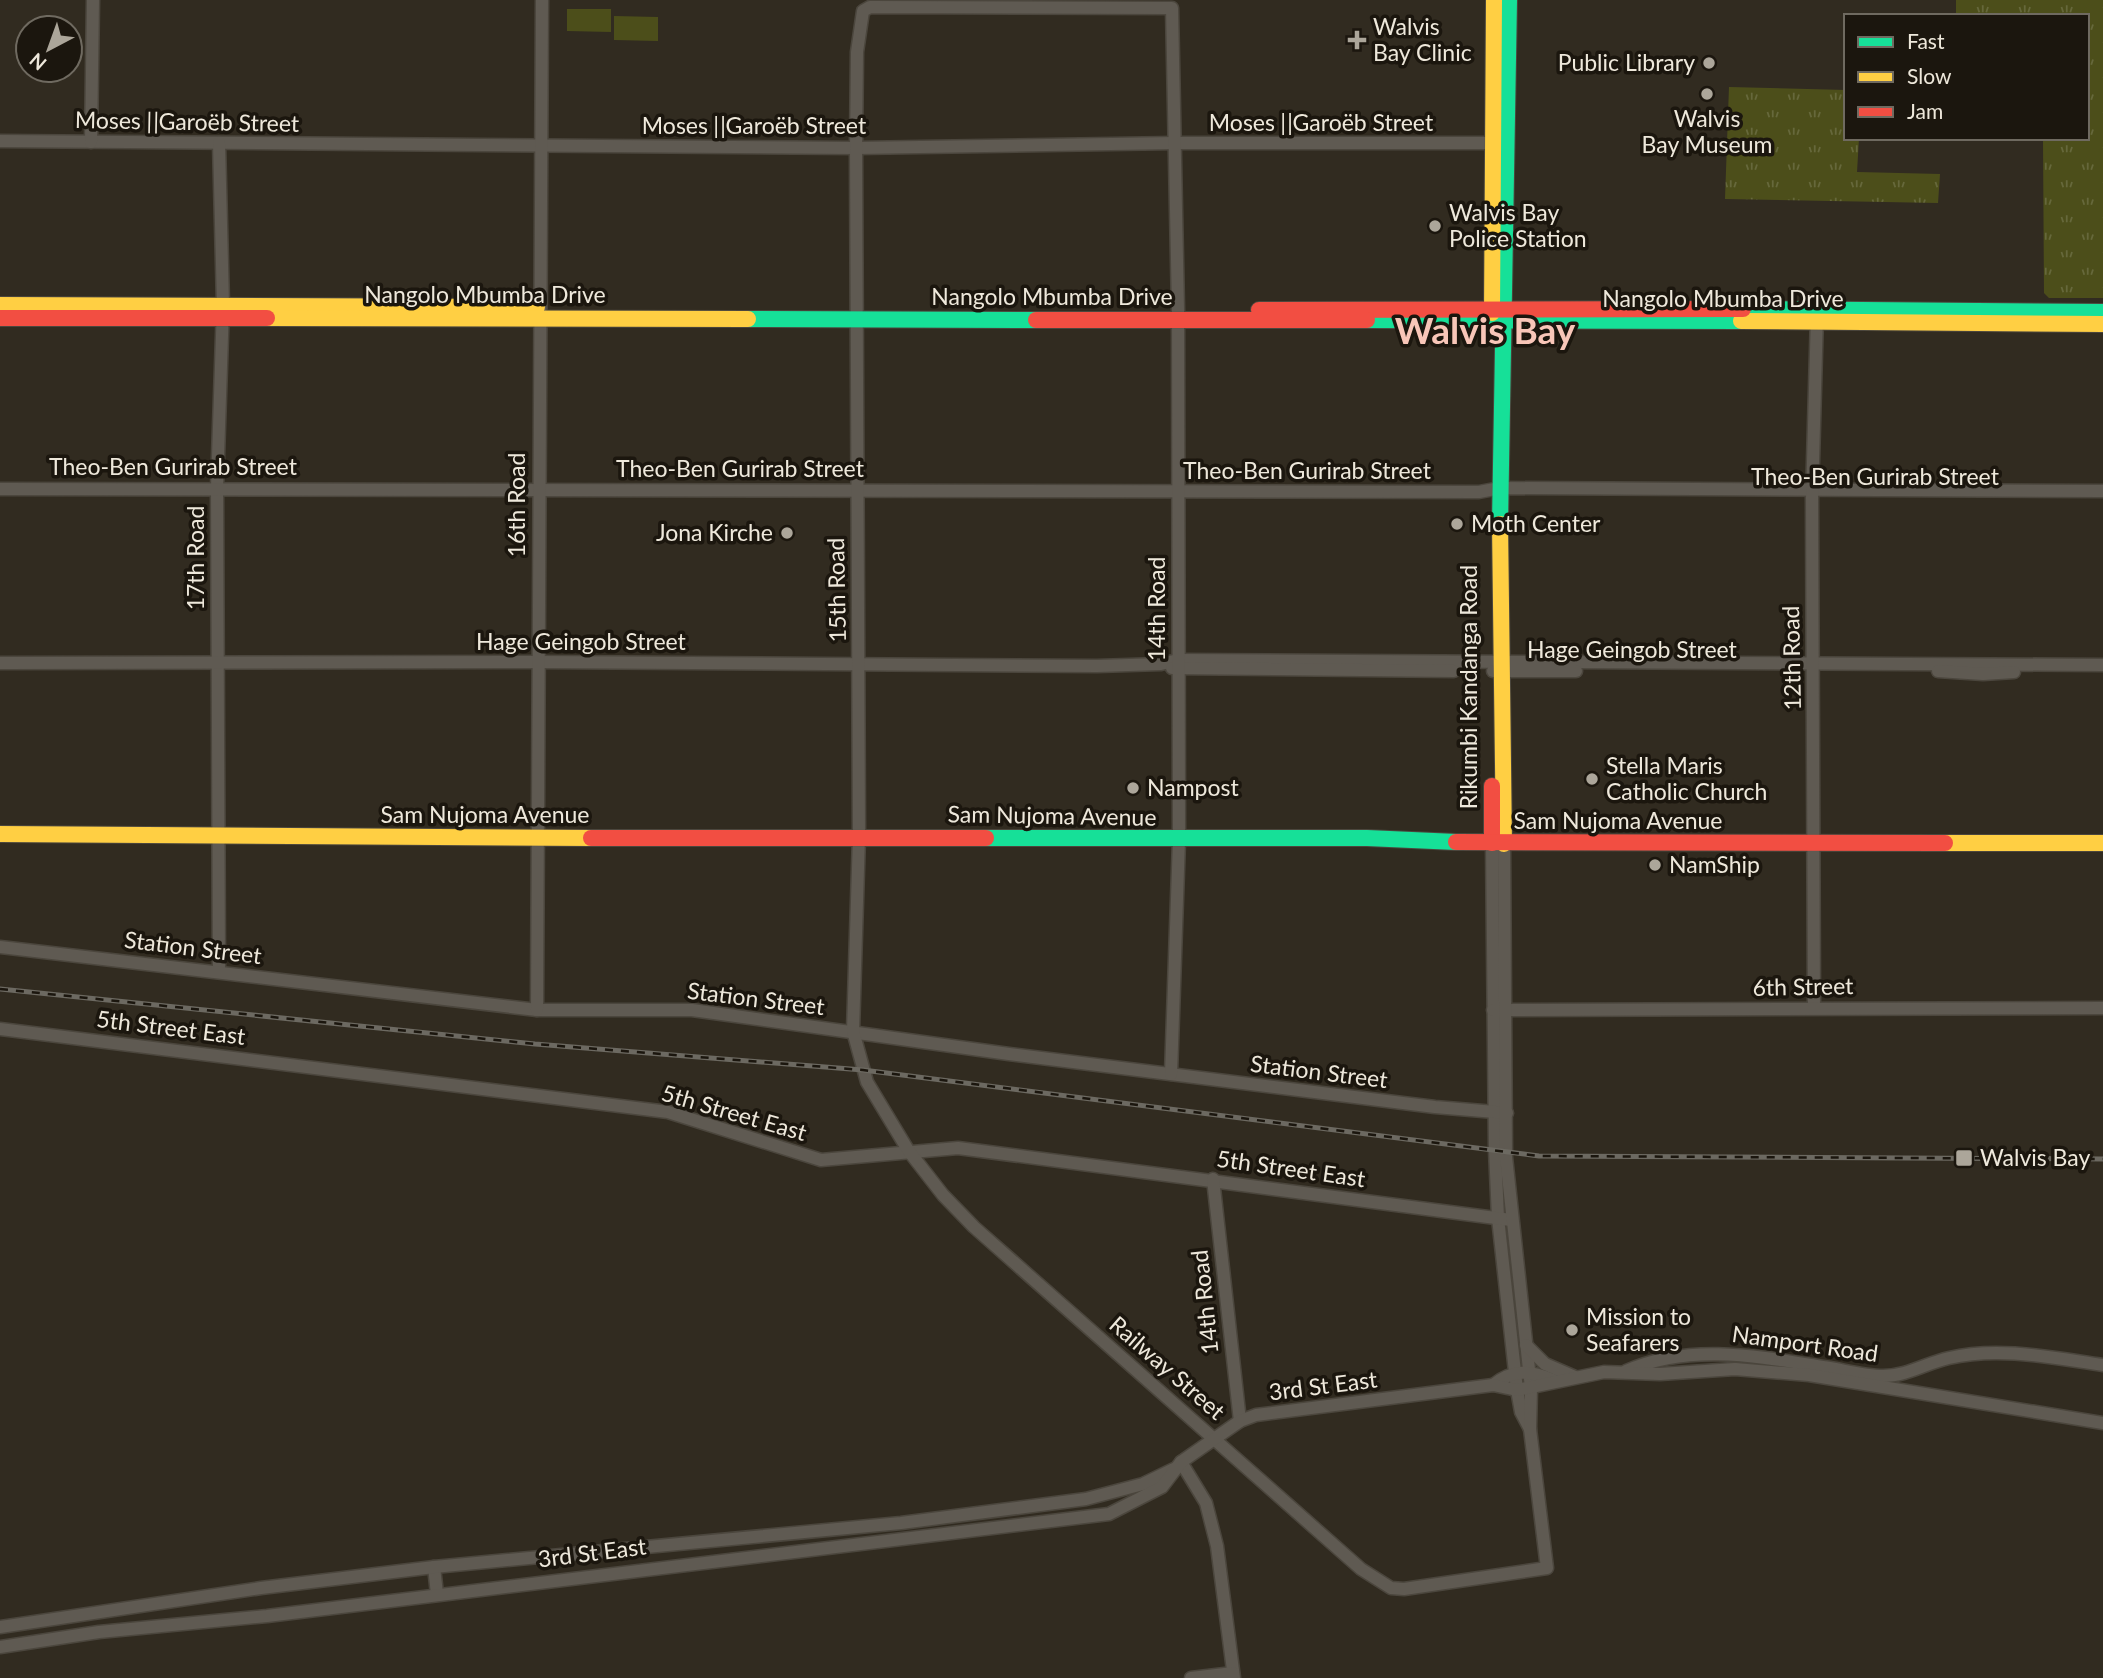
<svg xmlns="http://www.w3.org/2000/svg" width="2103" height="1678" viewBox="0 0 2103 1678" font-family="Lato,sans-serif">
  <defs>
    <pattern id="grass-tufts" width="24" height="20" patternUnits="userSpaceOnUse" patternTransform="scale(1.75)"><rect width="24" height="20" fill="#4c4e1a"/><path d="M3 7l-1-3M5 7V3M7 7l1-3M15 17l-1-3M17 17v-4M19 17l1-3" fill="none" stroke="#66683b"/></pattern>
  </defs>
  <rect width="100%" height="100%" fill="#312b20"/>
  <g fill="url(#grass-tufts)">
    <path d="M1956,0H2103V298H2049L2044,293L2043,138H2087V16H1956Z"/>
    <path d="M1729,87L1846,90V138H1859L1857,172L1940,174L1938,203L1725,199Z"/>
  </g>
  <g fill="#4c4e1a">
    <path d="M567,9H611V32L567,31Z"/>
    <path d="M614,16L658,17V41L614,40Z"/>
  </g>
  <g fill="none" stroke-linecap="round" stroke-linejoin="round">
    <defs>
      <g id="street">
        <path d="M0,141L856,148L1175,143H1500"/>
        <path d="M91,142L93,0"/>
        <path d="M219,143L223,305L217,487L219,972"/>
        <path d="M0,489L1479,492L1500,488L2103,491"/>
        <path d="M0,663L540,662L1097,666L1161,664L1178,660L2103,665"/>
        <path d="M1172,668L1454,671"/>
        <path d="M1493,671H1576"/>
        <path d="M1938,671L1983,674L2014,672"/>
        <path d="M1492,843L1495,1150L1498,1218L1517,1390L1521,1412L1530,1429"/>
        <path d="M0,947L537,1010H692L1009,1054L1435,1107L1507,1113"/>
        <path d="M1814,1007L1812,498L1817,315"/>
        <path d="M537,1010L542,0"/>
        <path d="M1493,1010L2103,1008"/>
        <path d="M0,1029L668,1112L821,1160L958,1148L1511,1220"/>
        <path d="M1171,1074L1179,840L1178,310L1172,8L870,7L863,11L857,52L856,148L859,836L853,1031L867,1082L908,1150L943,1195L974,1227L1361,1569L1391,1588L1404,1589L1547,1568L1530,1429L1531,1388L1506,1157L1504,844"/>
        <path d="M1213,1179L1240,1421"/>
        <path d="M1526,1345L1545,1364L1575,1377"/>
        <path d="M1626,1371C1692,1342 1761,1357 1830,1368C1847,1371 1866,1376 1883,1376C1907,1376 1926,1363 1949,1358C1999,1346 2054,1358 2103,1365"/>
        <path d="M1493,1385C1513,1369 1530,1370 1553,1380"/>
        <path d="M1181,1462L1206,1503L1217,1546L1234,1678"/>
        <path d="M434,1567L437,1594"/>
        <path d="M0,1627L261,1588L434,1567L901,1523L1086,1499L1143,1484L1174,1469"/>
        <path d="M0,1647L99,1632L267,1616L1109,1514L1162,1487L1181,1462L1240,1421L1256,1415L1493,1385L1517,1390L1604,1372L1660,1374L1735,1369L1809,1375L2103,1423"/>
        <path d="M1191,1678L1233,1673"/>
      </g>
      <g id="fast">
        <path d="M1743,309L2103,312"/>
        <path d="M748,319L1036,320"/>
        <path d="M1367,320L1741,321"/>
        <path d="M1500,524L1509,0"/>
        <path d="M986,838H1367L1456,842"/>
      </g>
      <g id="slow">
        <path d="M0,305L537,307"/>
        <path d="M1492,313L1494,0"/>
        <path d="M267,318L748,319"/>
        <path d="M1741,321L2103,324"/>
        <path d="M1500,524L1504,844"/>
        <path d="M0,834L591,838"/>
        <path d="M1945,843H2103"/>
      </g>
      <g id="jam">
        <path d="M1259,310L1743,309"/>
        <path d="M0,318H267"/>
        <path d="M1036,320H1367"/>
        <path d="M1492,786V843"/>
        <path d="M591,838H986"/>
        <path d="M1456,842L1945,843"/>
      </g>
    </defs>
    <use href="#street" stroke="#4b463d" stroke-width="15"/>
    <use href="#fast" stroke="#4b463d" stroke-width="18"/>
    <use href="#slow" stroke="#4b463d" stroke-width="18"/>
    <use href="#jam" stroke="#4b463d" stroke-width="18"/>
    <use href="#street" stroke="#5f5a52" stroke-width="12"/>
    <use href="#fast" stroke="#16e098" stroke-width="16"/>
    <use href="#slow" stroke="#ffcf43" stroke-width="16"/>
    <use href="#jam" stroke="#f24e42" stroke-width="16"/>
    <defs>
      <path id="rail" d="M0,989L535,1044L863,1070L1539,1156L2103,1159"/>
    </defs>
    <use href="#rail" stroke="#6c6961" stroke-width="5"/>
    <use href="#rail" stroke="#1b160e" stroke-width="2.5" stroke-dasharray="8" stroke-linecap="butt"/>
  </g>
  <g fill="#aca69a" stroke="#1b160e" stroke-width="2.5">
    <path d="M1353.5 29.5h7v7h7v7h-7v7h-7v-7h-7v-7h7z"/>
    <circle cx="1709" cy="63" r="7"/>
    <circle cx="1707" cy="94" r="7"/>
    <circle cx="1435" cy="226" r="7"/>
    <circle cx="1457" cy="524" r="7"/>
    <circle cx="787" cy="533" r="7"/>
    <circle cx="1592" cy="779" r="7"/>
    <circle cx="1133" cy="788" r="7"/>
    <circle cx="1655" cy="865" r="7"/>
    <rect x="1955" y="1149" width="18" height="18" rx="3.5"/>
    <circle cx="1572" cy="1330" r="7"/>
  </g>
  <g text-anchor="middle" stroke-width="7" stroke-linejoin="round" paint-order="stroke">
    <g font-size="23" fill="#eee8db" stroke="#1b160e" text-anchor="start">
      <text x="1373" y="35">Walvis<tspan x="1373" dy="26">Bay Clinic</tspan></text>
      <text x="1695" y="71" text-anchor="end">Public Library</text>
      <text x="1707" y="127" text-anchor="middle">Walvis<tspan x="1707" dy="26">Bay Museum</tspan></text>
      <text x="1449" y="221">Walvis Bay<tspan x="1449" dy="26">Police Station</tspan></text>
      <text x="1471" y="532">Moth Center</text>
      <text x="773" y="541" text-anchor="end">Jona Kirche</text>
      <text x="1606" y="774">Stella Maris<tspan x="1606" dy="26">Catholic Church</tspan></text>
      <text x="1147" y="796">Nampost</text>
      <text x="1669" y="873">NamShip</text>
      <text x="1980" y="1166">Walvis Bay</text>
      <text x="1586" y="1325">Mission to<tspan x="1586" dy="26">Seafarers</tspan></text>
    </g>
    <g font-size="23" fill="#eee8db" stroke="#1b160e">
      <text transform="translate(187 122) rotate(1)" y="8">Moses ǁGaroëb Street</text>
      <text x="1321" y="131">Moses ǁGaroëb Street</text>
      <text x="754" y="134">Moses ǁGaroëb Street</text>
      <text x="485" y="303">Nangolo Mbumba Drive</text>
      <text x="1052" y="305">Nangolo Mbumba Drive</text>
      <text x="1723" y="307">Nangolo Mbumba Drive</text>
      <text x="173" y="475">Theo-Ben Gurirab Street</text>
      <text x="740" y="477">Theo-Ben Gurirab Street</text>
      <text x="1307" y="479">Theo-Ben Gurirab Street</text>
      <text x="1875" y="485">Theo-Ben Gurirab Street</text>
      <text transform="translate(517 505) rotate(-90)" y="8">16th Road</text>
      <text transform="translate(196 558) rotate(-90)" y="8">17th Road</text>
      <text transform="translate(837 590) rotate(-91)" y="8">15th Road</text>
      <text transform="translate(1157 609) rotate(-90)" y="8">14th Road</text>
      <text x="581" y="650">Hage Geingob Street</text>
      <text x="1632" y="658">Hage Geingob Street</text>
      <text transform="translate(1792 658) rotate(-91)" y="8">12th Road</text>
      <text transform="translate(1469 687) rotate(-90)" y="8">Rikumbi Kandanga Road</text>
      <text x="485" y="823">Sam Nujoma Avenue</text>
      <text transform="translate(1052 816) rotate(1)" y="8">Sam Nujoma Avenue</text>
      <text x="1618" y="829">Sam Nujoma Avenue</text>
      <text transform="translate(193 948) rotate(7)" y="8">Station Street</text>
      <text transform="translate(1803 987) rotate(-1)" y="8">6th Street</text>
      <text transform="translate(756 999) rotate(7)" y="8">Station Street</text>
      <text transform="translate(171 1028) rotate(7)" y="8">5th Street East</text>
      <text transform="translate(1319 1072) rotate(7)" y="8">Station Street</text>
      <text transform="translate(734 1113) rotate(16)" y="8">5th Street East</text>
      <text transform="translate(1291 1169) rotate(8)" y="8">5th Street East</text>
      <text transform="translate(1205 1302) rotate(-96)" y="8">14th Road</text>
      <text transform="translate(1805 1344) rotate(8)" y="8">Namport Road</text>
      <text transform="translate(1167 1368) rotate(41)" y="8">Railway Street</text>
      <text transform="translate(1323 1386) rotate(-7)" y="8">3rd St East</text>
      <text transform="translate(592 1553) rotate(-7)" y="8">3rd St East</text>
    </g>
    <g font-size="37" font-weight="bold" fill="#f8c6b8" stroke="#1b160e">
      <text x="1485" y="344">Walvis Bay</text>
    </g>
  </g>
  <rect x="1844" y="14" width="245" height="126" fill="#1b160e" stroke="#6f6a60" stroke-width="2"/>
  <rect x="1858" y="37" width="35" height="10" fill="#16e098" stroke="#6f6a60" stroke-width="2"/>
  <text x="1907" y="49" font-size="21" fill="#eee8db">Fast</text>
  <rect x="1858" y="72" width="35" height="10" fill="#ffcf43" stroke="#6f6a60" stroke-width="2"/>
  <text x="1907" y="84" font-size="21" fill="#eee8db">Slow</text>
  <rect x="1858" y="107" width="35" height="10" fill="#f24e42" stroke="#6f6a60" stroke-width="2"/>
  <text x="1907" y="119" font-size="21" fill="#eee8db">Jam</text>
  <g transform="translate(49 49) rotate(221)"><circle r="33" fill="#1b160e" stroke="#6f6a60" stroke-width="2"/>
  <path d="M0-5L12 26L0 18L-12 26Z" fill="#aca69a"/>
  <text y="-10" font-size="19" font-weight="bold" text-anchor="middle" fill="#eee8db">N</text>
  </g>
</svg>
